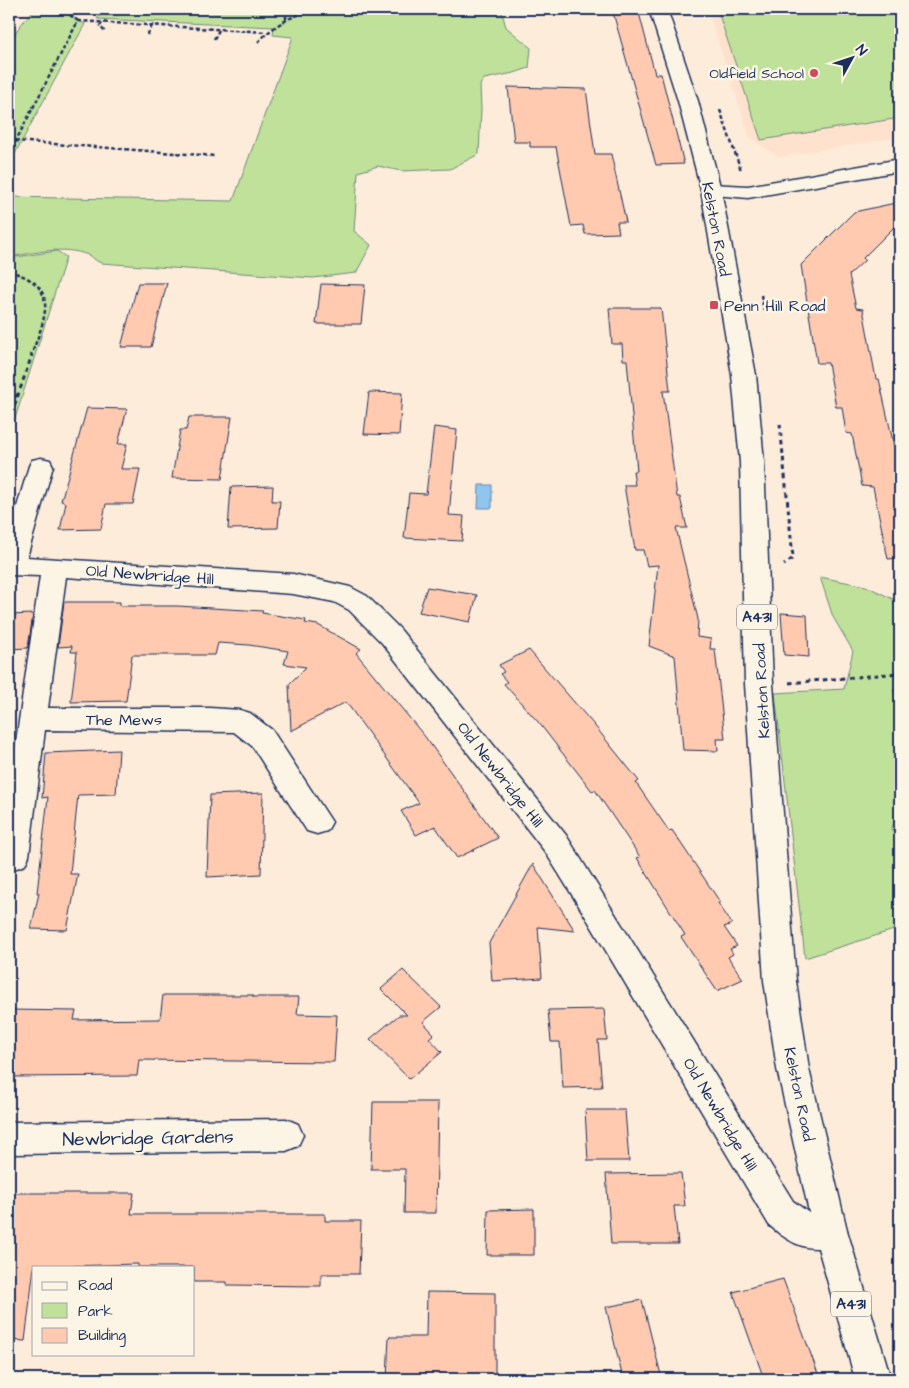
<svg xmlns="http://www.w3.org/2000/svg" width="909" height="1388" viewBox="0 0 909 1388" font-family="'Architects Daughter',sans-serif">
  <rect width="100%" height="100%" fill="#fdecda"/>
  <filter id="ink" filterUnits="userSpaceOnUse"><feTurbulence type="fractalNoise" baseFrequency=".02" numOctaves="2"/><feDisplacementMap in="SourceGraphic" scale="10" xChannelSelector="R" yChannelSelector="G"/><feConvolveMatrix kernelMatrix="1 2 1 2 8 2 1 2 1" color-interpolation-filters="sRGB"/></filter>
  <g filter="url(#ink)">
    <path fill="#fee2cd" d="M707,9H900V137L779,157L750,138Z"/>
    <g fill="#c0e19a" stroke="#6e887c">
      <path d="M35,9H59L85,24L9,165V82C12,71 9,69 9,59C8,38 21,23 35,9Z"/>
      <path d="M104,9H501L506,27L531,48L529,68L514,73L484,79L480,85L481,109L479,154L450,169L401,171L378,166L358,172L354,231L371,245L356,273L313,278L101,263C95,261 93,257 88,255C63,245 34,253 9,257V197L233,201L293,37L273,35L274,27L97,19Z"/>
      <path d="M717,9H900V118L761,140Z"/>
      <path d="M57,251L66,257L9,438V258Z"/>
      <path d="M820,577L866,586L895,600L900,601V690H893L900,706V810L891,829L900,845V928L805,958L775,693L844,689L853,651L833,617Z"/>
    </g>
    <path fill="#90c5ed" stroke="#6189b4" d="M479,485H492V508H478Z"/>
    <g fill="#ffcaaf" stroke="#1b2f5e">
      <path d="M612,9H638L655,74H661L684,164L656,165Z"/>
      <path d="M508,87L586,89L595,154H611L626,222H617L619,233L585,234L583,225L571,226L556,147H530V142H514Z"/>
      <path d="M900,202V221L863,258L865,260L849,275L856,308L863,309L876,379H879L894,446H900V558L888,559L873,487L862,486L852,434L846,433L842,407H836L828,363H817L801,265L854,212Z"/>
      <path d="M138,283H167L151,347H121Z"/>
      <path d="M321,284L365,285L361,324H316Z"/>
      <path d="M609,308H661L670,391H663L677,497H680L687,528H676L698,619L697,637L711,639L710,649H715L725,739H717L718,751L683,750L675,656L649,646L658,565L647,566L643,550H635L624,485H635L633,471H637L627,360H623L622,344H612Z"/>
      <path d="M369,392L402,393L399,435L364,434Z"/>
      <path d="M87,408L127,409L118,444H127L121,469H140L133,504H106L101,529L60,530L66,503L61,501Z"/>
      <path d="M189,417H232L222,479L172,478L180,430H186Z"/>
      <path d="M434,427L457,430L449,515L464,516L462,541L404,538L409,493L426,494Z"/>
      <path d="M273,486L272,501H280L278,528L228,529L231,487Z"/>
      <path d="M427,587L477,595L470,622L419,612Z"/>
      <path d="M64,602H120V606H177L263,611L262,613L306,620L305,623L318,625L361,649L356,653L426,738L498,838L457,858L435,826L416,835L401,811L419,803L346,702L291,731L289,684L306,667L284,664L288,651L249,645L218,643L215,655H132L126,701L71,702L77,652H71L72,646L58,647Z"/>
      <path d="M781,613L807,615L809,657L784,655Z"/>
      <path d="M33,614L28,648L9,649V615Z"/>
      <path d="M529,650L594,725L639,781L636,783L669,831L672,830L720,902L718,903L732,924L724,927L737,946L730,949L733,954L728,957L743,979L717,991L681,937L685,935L637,858L640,857L595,790L592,791L539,723L504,684L507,682L500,674L504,672L499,665Z"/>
      <path d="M119,750L116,794L78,795L70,874H78L67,930L31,929L39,893H37L48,797L42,798L46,753Z"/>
      <path d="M263,793L261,874L207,877L210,795Z"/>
      <path d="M533,864L575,931L538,927L542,978L492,981L489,943Z"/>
      <path d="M403,970L441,1007L423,1022L434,1034L429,1038L442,1052L409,1079L370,1039L399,1015H407L381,989Z"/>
      <path d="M163,995H253V997H299L297,1014L337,1015L334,1062L139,1060L137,1076L9,1077V1010L76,1011L74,1020L160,1019Z"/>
      <path d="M604,1009L607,1040H598L602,1087L563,1088L560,1042H551L548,1010Z"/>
      <path d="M373,1102H438L436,1213H404L405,1169H371Z"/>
      <path d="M585,1110H625L629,1161H588Z"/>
      <path d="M681,1173L685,1206H674L678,1244H611L606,1174Z"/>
      <path d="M9,1193H134L131,1214H325V1221H361L359,1274H321V1286L227,1285V1282H194V1267H138V1264L34,1267L25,1341L9,1340Z"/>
      <path d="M534,1209V1255H487L488,1210Z"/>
      <path d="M783,1279L820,1379H764L733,1292Z"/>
      <path d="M427,1292L495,1293V1379L387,1378L389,1337H426Z"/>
      <path d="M642,1300L662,1379H623L606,1307Z"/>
    </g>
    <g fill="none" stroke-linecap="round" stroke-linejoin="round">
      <defs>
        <g id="minor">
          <path d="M900,159V171L748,198L704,194L701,190L704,186L711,184L748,186Z"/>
          <path d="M41,458L50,460L53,466L27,557L293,574L350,587L367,596L400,629L566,835L793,1201L809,1213H830L842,1218L847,1230L842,1242C812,1255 793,1246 769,1225L587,919L546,853L382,643L349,610L334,602L293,594L66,577L48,708H210L240,710L250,713L272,730L332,822L327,831L317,834L307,831L252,746L234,732L45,730L29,856L25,865L14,869L9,867V790L40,576L9,575V534L29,466L32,460Z"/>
          <path d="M286,1119L298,1124L303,1135L298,1146L286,1151L9,1154V1122Z"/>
        </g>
        <path id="major" d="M649,9H667L698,101L721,190L756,375L764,462L773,684L796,981L809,1069L847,1230L891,1379H855L813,1230L777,1069L764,981L745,684L740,462L732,375L701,190L678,101Z"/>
      </defs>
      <use href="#minor" stroke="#1b2f5e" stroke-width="3"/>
      <use href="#major" stroke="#1b2f5e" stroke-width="3"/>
      <g stroke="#1b2f5e" stroke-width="2.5" stroke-dasharray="4 2.5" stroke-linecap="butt">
        <path d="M286,9V19"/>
        <path d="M78,21L266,32"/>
        <path d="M102,23L100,26L105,32"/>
        <path d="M147,35L152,26"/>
        <path d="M214,39L219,30"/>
        <path d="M258,42C276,23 297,12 323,9"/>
        <path d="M720,110L741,170"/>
        <path d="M15,141L215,156"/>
        <path d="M9,154L78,21L62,9"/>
        <path d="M9,271C62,286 45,317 31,356"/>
        <path d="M761,295L764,311"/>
      </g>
      <g stroke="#1b2f5e" stroke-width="3" stroke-dasharray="4.5 4" stroke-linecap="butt">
        <path d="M9,403L18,394"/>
        <path d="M9,421L32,355"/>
        <path d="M780,424L793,558L784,565"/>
        <path d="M789,683L900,673"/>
      </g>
      <use href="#minor" fill="#fcf5e5" fill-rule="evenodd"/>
      <use href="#major" fill="#fcf5e5" fill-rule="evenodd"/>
    </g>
  </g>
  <g fill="#d1495b" stroke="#fcf5e5" stroke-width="2">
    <circle cx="814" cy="73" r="5"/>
    <rect x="709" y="300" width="10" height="10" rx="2.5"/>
  </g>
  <g text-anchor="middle" stroke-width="5" stroke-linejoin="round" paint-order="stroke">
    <g font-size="14" fill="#1b2f5e" stroke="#fcf5e5" text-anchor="end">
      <text x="804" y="78">Oldfield School</text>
    </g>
    <g fill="#fcf5e5" stroke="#5e6a86" stroke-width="1">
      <rect x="737" y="604.5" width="40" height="25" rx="4"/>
      <rect x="831" y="1291.5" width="40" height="25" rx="4"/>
    </g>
    <g font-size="15" font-weight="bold" fill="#1b2f5e">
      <text x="757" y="622">A431</text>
      <text x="851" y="1309">A431</text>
    </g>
    <g font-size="16" fill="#1b2f5e" stroke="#fcf5e5">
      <text transform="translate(717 229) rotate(79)" y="6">Kelston Road</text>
      <text transform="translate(150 574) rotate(4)" y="6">Old Newbridge Hill</text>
      <text transform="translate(761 691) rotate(-93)" y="6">Kelston Road</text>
      <text x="124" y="725">The Mews</text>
      <text transform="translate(501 774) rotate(52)" y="6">Old Newbridge Hill</text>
      <text transform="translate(800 1094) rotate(78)" y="6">Kelston Road</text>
      <text transform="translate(721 1114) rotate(59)" y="6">Old Newbridge Hill</text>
    </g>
    <g font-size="16" fill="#1b2f5e" stroke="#fcf5e5" text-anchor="start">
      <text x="724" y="311">Penn Hill Road</text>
    </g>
    <g font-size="19" fill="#1b2f5e" stroke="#fcf5e5">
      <text transform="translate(148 1137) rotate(-1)" y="7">Newbridge Gardens</text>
    </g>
  </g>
  <rect width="909" height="1388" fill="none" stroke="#fcf5e5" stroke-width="30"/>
  <rect x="15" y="15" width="879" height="1358" fill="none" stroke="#1b2f5e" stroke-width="2" filter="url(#ink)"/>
  <rect x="32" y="1266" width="162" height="90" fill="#fcf5e5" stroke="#a2a6af"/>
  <rect x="42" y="1282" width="25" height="8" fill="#fcf5e5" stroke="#a2a6af"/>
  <text x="78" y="1290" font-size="15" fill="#1b2f5e">Road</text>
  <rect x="42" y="1303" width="25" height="15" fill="#c0e19a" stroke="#a2a6af"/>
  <text x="78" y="1316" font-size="15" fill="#1b2f5e">Park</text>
  <rect x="42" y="1328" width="25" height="15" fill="#ffcaaf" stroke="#a2a6af"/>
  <text x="78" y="1340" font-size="15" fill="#1b2f5e">Building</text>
  <g transform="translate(852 58) rotate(50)" stroke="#fcf5e5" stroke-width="4" paint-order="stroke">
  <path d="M0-4L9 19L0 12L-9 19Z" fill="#1b2f5e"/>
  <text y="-8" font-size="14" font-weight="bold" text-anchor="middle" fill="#1b2f5e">N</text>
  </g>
</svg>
